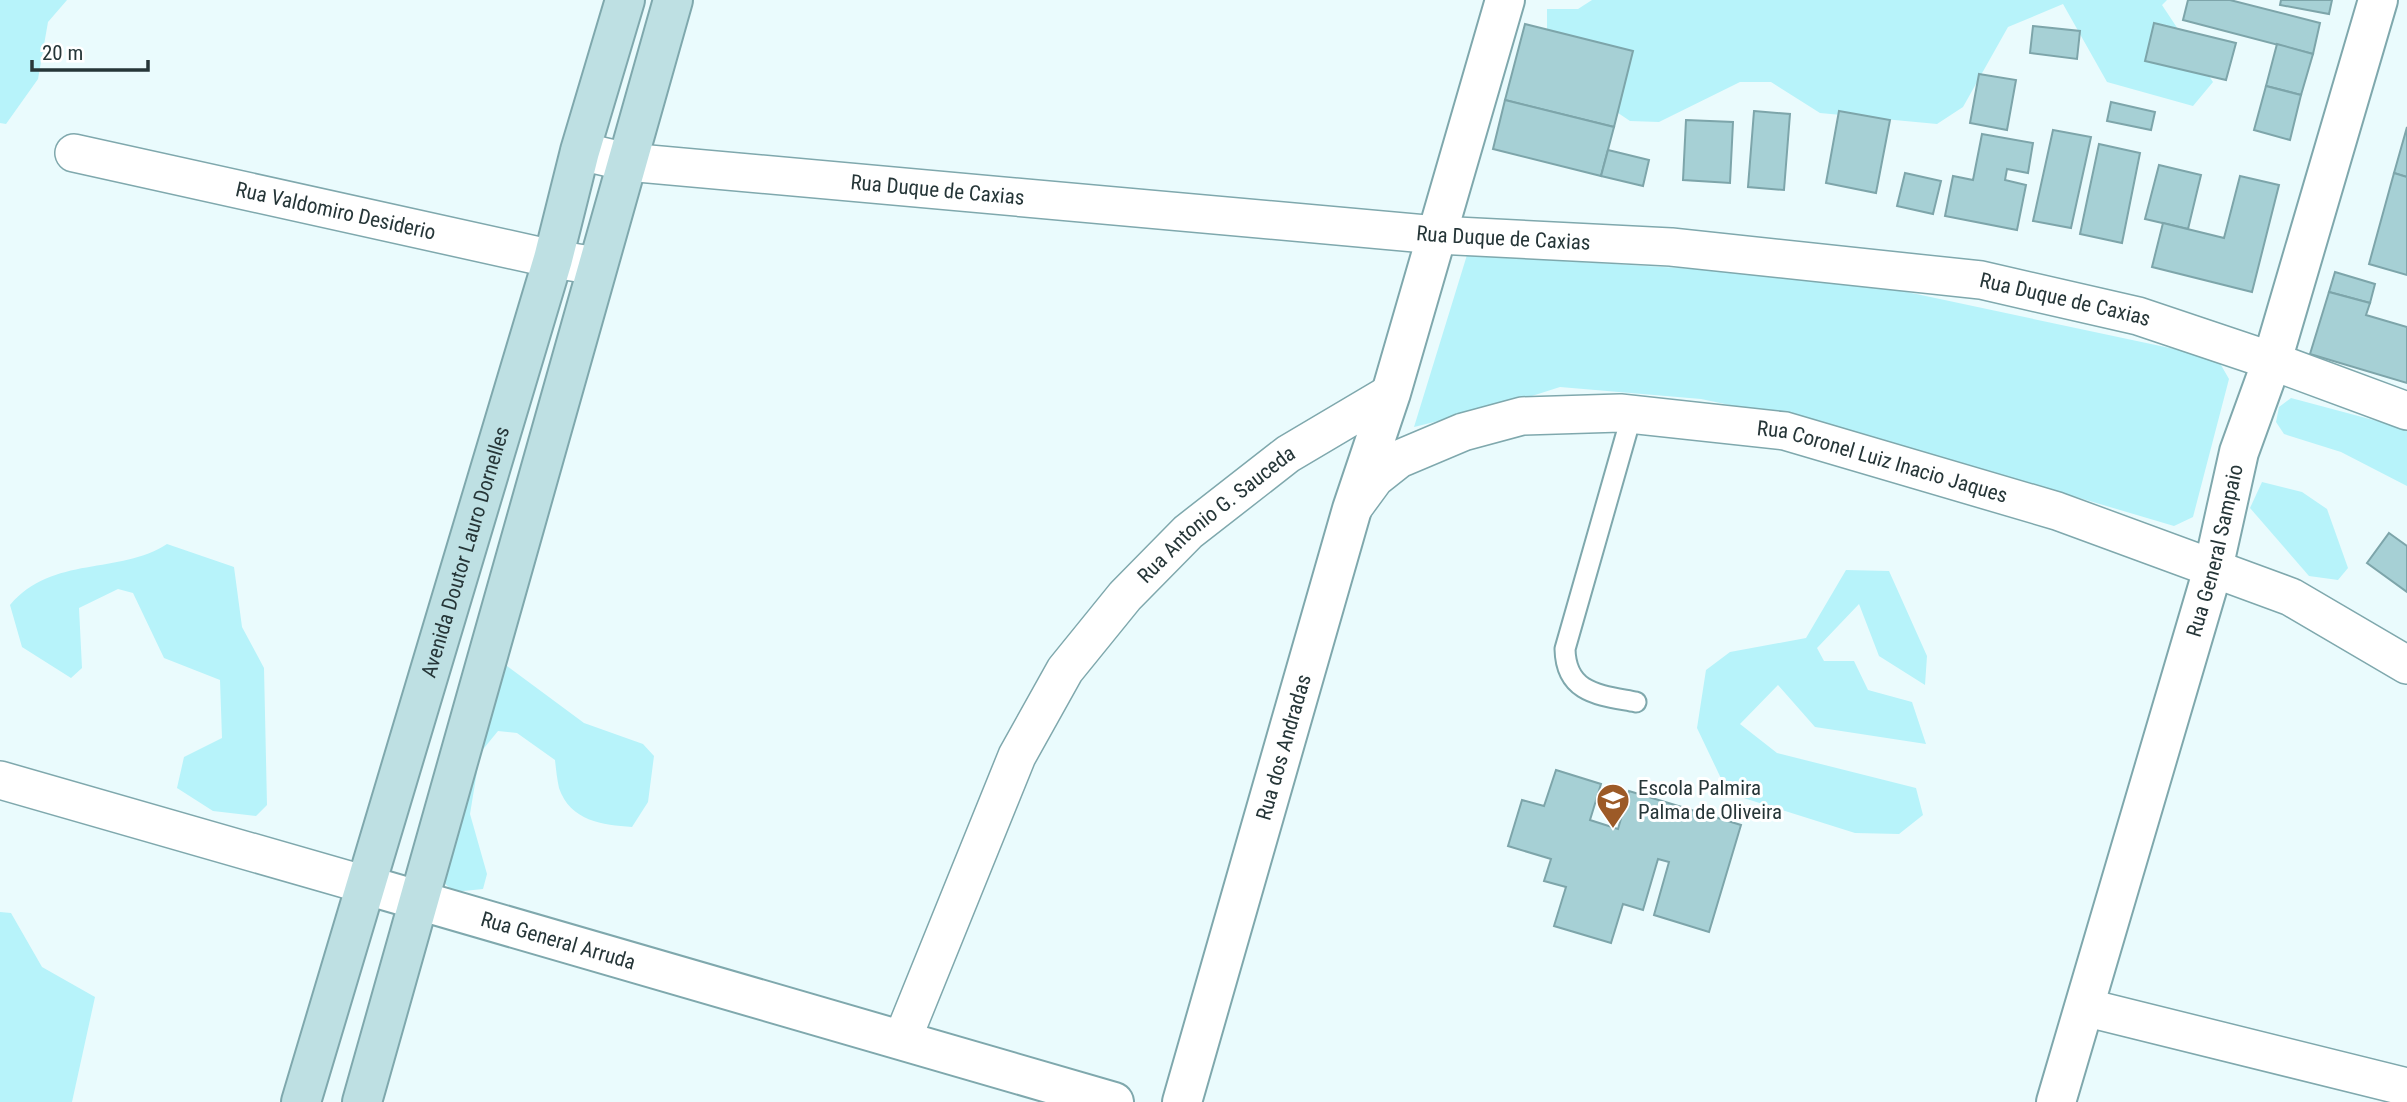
<svg xmlns="http://www.w3.org/2000/svg" width="2407" height="1102" viewBox="0 0 2407 1102" font-family="'Roboto Condensed',sans-serif">
  <rect width="100%" height="100%" fill="#eafbfd"/>
  <g fill="#b7f3fa">
    <path d="M0,0H67L48,22L38,79L6,124L0,123Z"/>
    <path d="M1592,0H2167L2162,5L2213,82L2193,106L2107,82L2063,4L2008,27L1963,107L1937,124L1820,113L1771,82H1740L1659,122L1630,121L1581,88L1547,39V9H1578Z"/>
    <path d="M1467,255L1841,278L2217,358L2229,379L2193,517L2174,526L1850,430L1701,399L1560,387L1507,404L1414,427Z"/>
    <path d="M2291,398L2407,429V486L2341,452L2284,434L2276,422L2279,407Z"/>
    <path d="M2262,482L2302,492L2327,509L2348,568L2338,580L2309,576L2250,508Z"/>
    <path d="M167,544L234,567L242,627L264,668L267,805L256,816L213,811L177,788L184,757L222,738L220,680L164,658L133,593L118,589L79,608L82,668L71,678L22,647L10,605C52,555 120,575 167,544Z"/>
    <path d="M1846,570L1889,571L1927,656L1925,685L1879,656L1859,604L1817,648L1824,661H1854L1868,690L1912,702L1926,744L1815,727L1778,685L1740,724L1777,753L1916,788L1923,815L1899,834L1855,833L1728,793L1697,728L1706,670L1730,652L1806,638Z"/>
    <path d="M492,662L507,666L584,723L643,744L654,756L648,802L632,827C603,825 570,821 559,788C557,779 556,769 555,760L517,733L498,731L480,753L470,814L487,874L483,889L454,892L432,872Z"/>
    <path d="M0,912L11,913L42,967L95,997L72,1102H0Z"/>
  </g>
  <g fill="#a6d0d5" stroke="#7da5aa" stroke-width="2">
    <path d="M2188,0H2230L2320,23L2313,54L2183,20Z"/>
    <path d="M2281,0H2332L2329,14L2280,5Z"/>
    <path d="M2154,23L2236,43L2226,80L2145,61Z"/>
    <path d="M1525,24L1633,51L1614,127L1505,100Z"/>
    <path d="M2033,26L2080,31L2077,59L2030,53Z"/>
    <path d="M2277,44L2313,54L2301,95L2266,86Z"/>
    <path d="M1979,74L2016,80L2007,130L1970,123Z"/>
    <path d="M2266,86L2301,95L2290,140L2254,130Z"/>
    <path d="M1505,100L1614,127L1601,176L1493,149Z"/>
    <path d="M2111,102L2155,112L2151,130L2107,121Z"/>
    <path d="M1754,111L1790,114L1784,190L1748,187Z"/>
    <path d="M1839,111L1890,120L1876,193L1826,183Z"/>
    <path d="M1686,120L1733,122L1730,183L1683,180Z"/>
    <path d="M2407,127V177L2394,173Z"/>
    <path d="M2053,130L2091,137L2071,228L2033,221Z"/>
    <path d="M1982,134L2033,143L2028,173L2007,169L2005,180L2026,185L2017,230L1945,216L1953,176L1973,180Z"/>
    <path d="M2099,144L2140,153L2122,243L2080,234Z"/>
    <path d="M1608,150L1649,160L1643,186L1601,176Z"/>
    <path d="M2159,165L2201,175L2188,229L2145,219Z"/>
    <path d="M1905,173L1941,181L1933,214L1897,206Z"/>
    <path d="M2394,173L2407,177V275L2369,264Z"/>
    <path d="M2240,176L2279,185L2252,292L2152,267L2163,223L2224,238Z"/>
    <path d="M2335,272L2375,284L2370,303L2329,292Z"/>
    <path d="M2329,292L2370,303L2366,315L2407,327V383L2310,354Z"/>
    <path d="M2389,533L2407,546V592L2367,563Z"/>
    <path d="M1556,770L1601,784L1590,820L1618,829L1629,791L1741,825L1709,932L1654,915L1669,862L1658,859L1643,910L1623,904L1611,943L1554,926L1566,887L1544,881L1551,859L1508,846L1522,800L1544,806Z"/>
  </g>
  <g fill="none" stroke-linecap="round" stroke-linejoin="round">
    <defs>
      <path id="service" d="M1632,414L1565,649C1566,694 1600,695 1636,702"/>
      <g id="minor">
        <path id="s1" d="M580,151L627,162L1437,235L1671,247L1981,280L2138,316L2272,361L2407,411"/>
        <path id="s2" d="M74,153L553,259L597,266"/>
        <path id="s3" d="M1353,508L1375,478L1399,459L1463,432L1522,416L1620,413L1785,431L2057,511L2291,597L2407,665"/>
        <path d="M0,780L366,885"/>
        <path d="M2084,1007L2407,1087"/>
        <path id="s4" d="M902,1040L1017,756L1065,670L1125,596L1188,532L1288,454L1391,393"/>
      </g>
      <g id="tertiary">
        <path id="s5" d="M366,885L1114,1102"/>
        <path id="s6" d="M1182,1102L1352,509L1391,393L1505,0"/>
        <path id="s7" d="M2056,1102L2213,569L2239,452L2272,361L2378,0"/>
      </g>
      <g id="secondary">
        <path id="s8" d="M301,1102L553,259L580,151L625,0"/>
        <path d="M362,1102L673,0"/>
      </g>
    </defs>
    <use href="#service" stroke="#7fa8ad" stroke-width="23"/>
    <use href="#minor" stroke="#7fa8ad" stroke-width="40"/>
    <use href="#tertiary" stroke="#7fa8ad" stroke-width="42"/>
    <use href="#secondary" stroke="#7fa8ad" stroke-width="42"/>
    <use href="#service" stroke="#fff" stroke-width="19"/>
    <use href="#minor" stroke="#fff" stroke-width="37"/>
    <use href="#tertiary" stroke="#fff" stroke-width="38"/>
    <use href="#secondary" stroke="#bee0e3" stroke-width="38"/>
  </g>
  <defs>
    <symbol id="school-pin" viewBox="-11 -11 22 30"><path d="M0 17L-7.5 6A9.5 9.5 0 1 1 7.5 6Z" fill="#9c5a27" stroke="#fff"/><path d="M0-5L7-2L0 1L-7-2ZM-4 1L0 2.5L4 1V4Q0 6-4 4Z" fill="#fff"/></symbol>
  </defs>
  <g fill-rule="evenodd">
    <use href="#school-pin" x="1594" y="781" width="38" height="52"/>
  </g>
  <g text-anchor="middle" stroke-width="6" stroke-linejoin="round" paint-order="stroke">
    <g font-size="21" fill="#263638" stroke="#fff">
      <text dy="7" stroke="none"><textPath href="#s1" startOffset="360">Rua Duque de Caxias</textPath></text>
      <text dy="7" stroke="none"><textPath href="#s2" startOffset="268">Rua Valdomiro Desiderio</textPath></text>
      <text dy="7" stroke="none"><textPath href="#s1" startOffset="928">Rua Duque de Caxias</textPath></text>
      <text dy="7" stroke="none"><textPath href="#s1" startOffset="1494">Rua Duque de Caxias</textPath></text>
      <text dy="7" stroke="none"><textPath href="#s3" startOffset="564">Rua Coronel Luiz Inacio Jaques</textPath></text>
      <text dy="7" stroke="none"><textPath href="#s4" startOffset="623">Rua Antonio G. Sauceda</textPath></text>
      <text dy="7" stroke="none"><textPath href="#s7" startOffset="574">Rua General Sampaio</textPath></text>
      <text dy="7" stroke="none"><textPath href="#s8" startOffset="574">Avenida Doutor Lauro Dornelles</textPath></text>
      <text dy="7" stroke="none"><textPath href="#s6" startOffset="369">Rua dos Andradas</textPath></text>
      <text dy="7" stroke="none"><textPath href="#s5" startOffset="200">Rua General Arruda</textPath></text>
    </g>
    <g font-size="21" fill="#263638" stroke="#fff" text-anchor="start">
      <text x="1638" y="795">Escola Palmira<tspan x="1638" dy="24">Palma de Oliveira</tspan></text>
    </g>
  </g>
  <path d="M32 60v10h116v-10" fill="none" stroke="#263638" stroke-width="3.5"/>
  <text x="42" y="60" font-size="21" fill="#263638" stroke="#ffffff" stroke-width="5" paint-order="stroke">20 m</text>
</svg>
